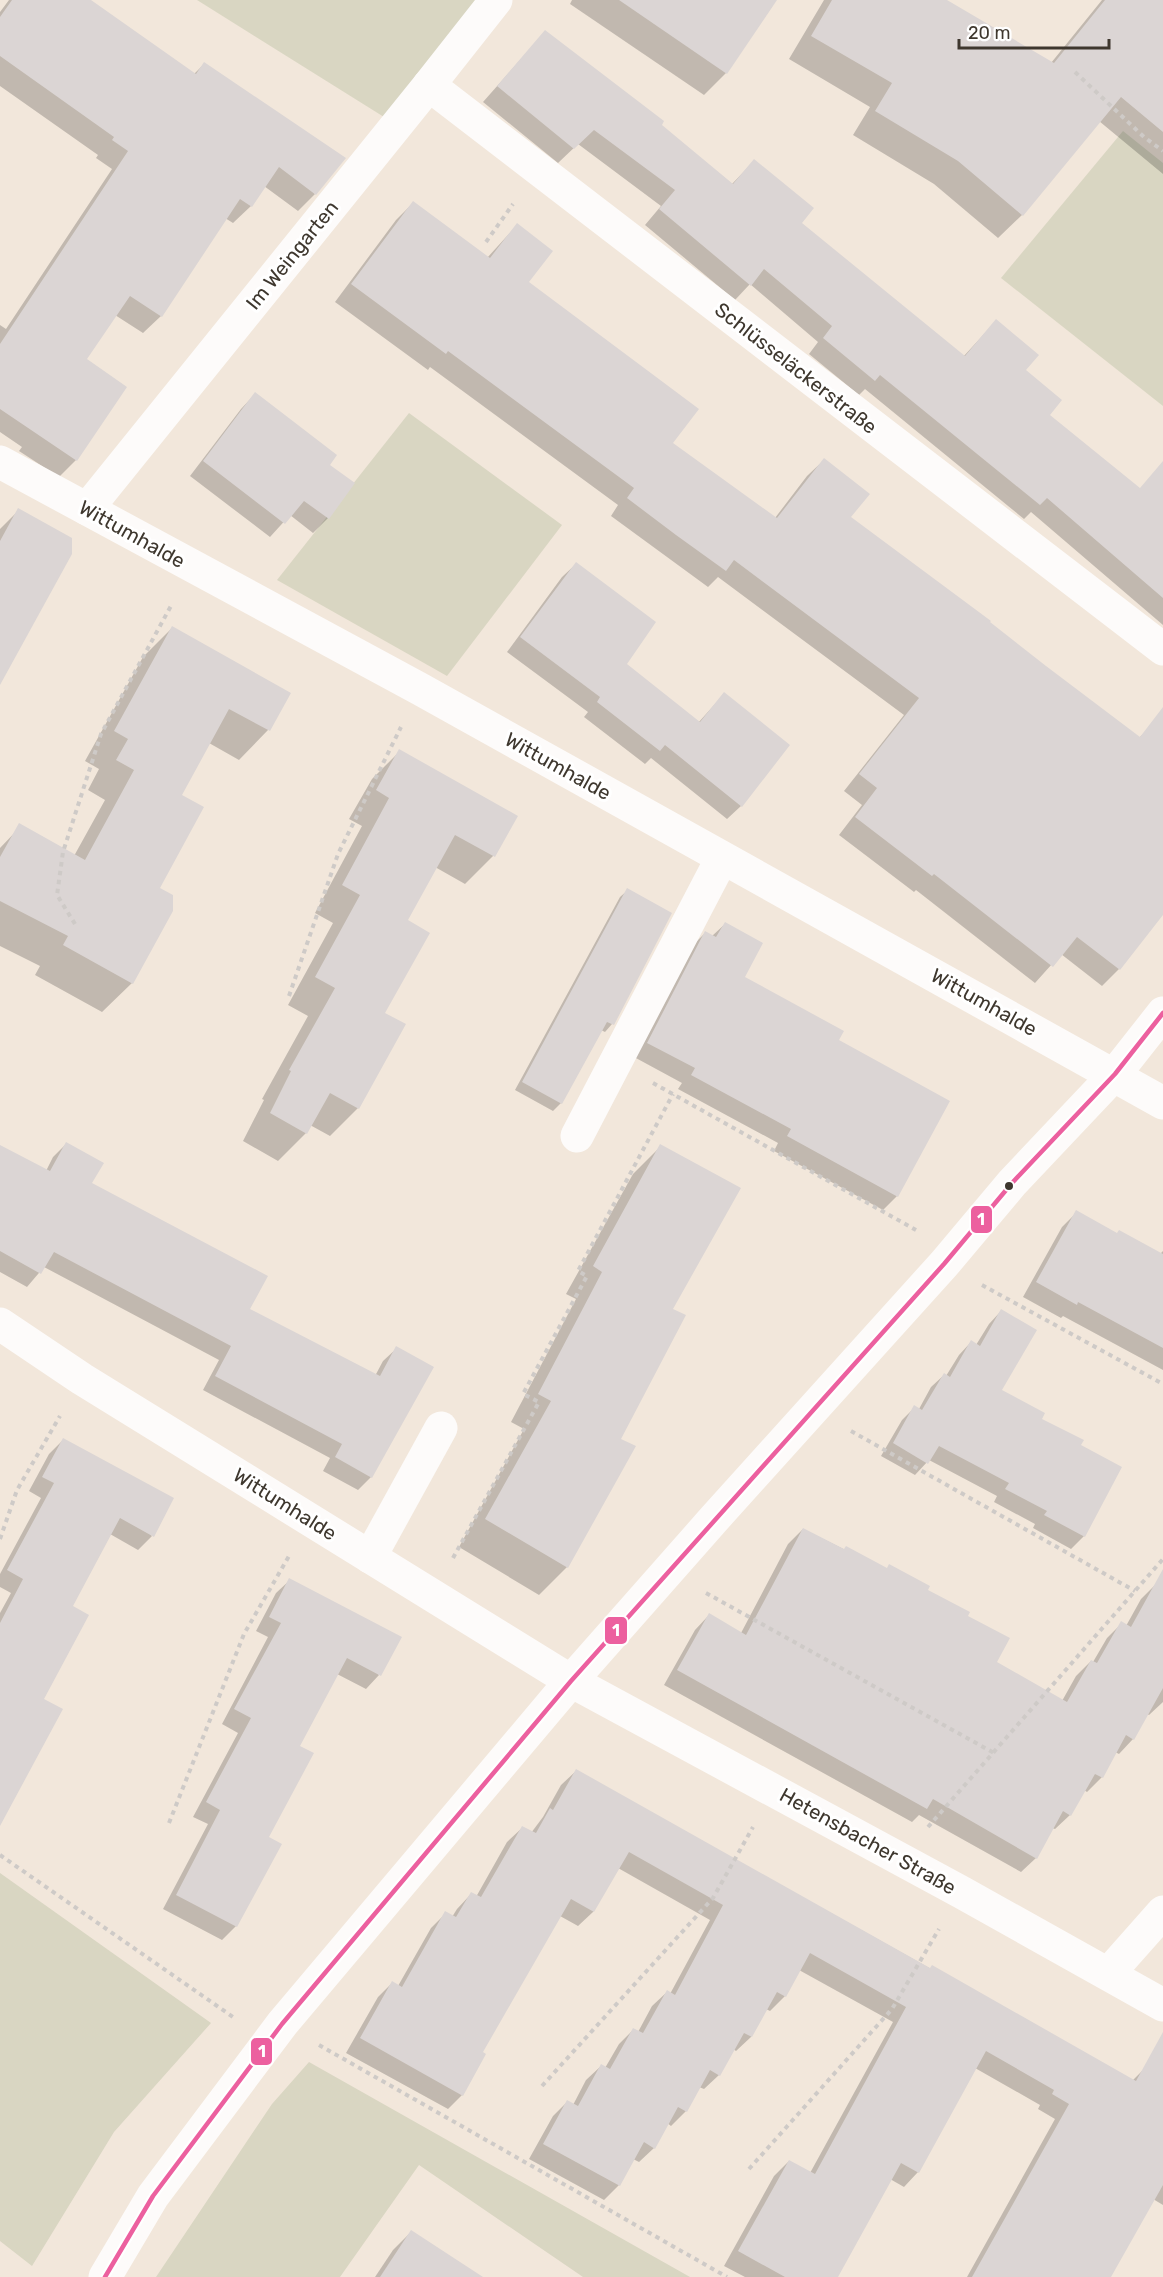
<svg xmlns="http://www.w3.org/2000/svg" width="1163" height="2277" viewBox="0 0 1163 2277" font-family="Rubik,sans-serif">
  <rect width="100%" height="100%" fill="#f2e7db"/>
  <g fill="#d9d6c2">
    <path d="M197,0H476L384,117Z"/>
    <path d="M1123,131L1163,163V406L1001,278Z"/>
    <path d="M409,413L562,525L447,676L277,580Z"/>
    <path d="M0,1873L211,2023L114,2132L32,2266L0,2241Z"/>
    <path d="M309,2062L690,2277H583L419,2165L340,2277H156L272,2104Z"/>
  </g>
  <g fill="#0003">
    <path d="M9,0H88L194,74L204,64L315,194L298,211L264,186L251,206L233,223L225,218L161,316L143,333L115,315L84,359L76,460L59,477L19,451L22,447L0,432V325L6,329L112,169L96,158L98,155L0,86V12Z"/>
    <path d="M572,0H766L773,5L726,73L704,95L570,4Z"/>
    <path d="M824,0H920L1051,63L1102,0H1163V174L1099,121L1022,215L998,238L934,184L853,135L870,107L789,59Z"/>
    <path d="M545,32L732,184L754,161L800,223L963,357L996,321L1048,415L1139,490L1163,496V625L1031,512L1024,519L865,389L859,395L809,354L818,342L750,284L735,300L645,225L661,206L578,144L558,163L483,102Z"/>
    <path d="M413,203L487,258L517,225L527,282L671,443L775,518L807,476L824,460L849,517L1139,738L1148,729L1163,740V912L1119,969L1102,986L1061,954L1035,983L916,890L914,892L839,835L862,805L844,791L904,715L718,577L708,587L611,516L618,505L430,367L428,370L335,302L396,220Z"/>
    <path d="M255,394L328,465L353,483L328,518L313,533L290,515L270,537L190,476L241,409Z"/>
    <path d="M19,510L0,674V529Z"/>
    <path d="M576,564L625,664L698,723L724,694L741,806L727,819L651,758L645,764L584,717L588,712L507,652L562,577Z"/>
    <path d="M172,628L289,693L268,730L239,760L209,743L180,796L158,889L132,983L102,1012L35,975L40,966L0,946V848L21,826L74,856L105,800L88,790L99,769L85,761L143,657Z"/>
    <path d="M400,751L516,816L493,856L465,884L435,867L406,921L358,1108L330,1136L310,1125L306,1133L278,1161L243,1141L264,1100L262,1099L308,1016L288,1005L333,923L315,913L362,826L349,819L372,779Z"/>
    <path d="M628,890L612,1024L605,1032L601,1030L561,1103L553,1111L515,1090L620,897Z"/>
    <path d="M725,924L742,977L837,1041L897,1196L883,1210L774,1151L778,1143L678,1089L682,1083L634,1057L691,947L705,933L712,936Z"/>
    <path d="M66,1144L90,1183L248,1310L375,1376L383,1361L397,1348L371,1477L358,1490L323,1471L330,1458L203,1390L219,1360L44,1267L27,1287L0,1272V1146L46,1171L53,1157Z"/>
    <path d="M661,1146L670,1309L567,1567L539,1595L459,1547L524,1429L511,1422L576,1299L566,1294L633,1174Z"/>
    <path d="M1077,1212L1116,1235L1160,1254L1163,1251V1370L1063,1316L1061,1318L1023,1297L1062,1227Z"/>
    <path d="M1001,1311L1000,1391L1079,1446L1084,1536L1071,1549L1033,1528L1035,1524L994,1502L997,1496L929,1460L915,1475L881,1456L902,1420L915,1407L919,1409L931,1387L944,1375L946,1376L959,1355L971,1342L976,1345L989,1324Z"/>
    <path d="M63,1440L152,1536L138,1550L110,1534L71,1607L42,1699L0,1803V1613L11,1593L0,1587V1574L41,1498L29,1491L49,1454Z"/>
    <path d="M803,1529L926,1590L966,1617L995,1663L1062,1701L1076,1676L1091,1661L1093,1662L1107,1638L1122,1623L1126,1626L1141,1599L1155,1585L1163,1589V1702L1149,1715L1147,1714L1133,1739L1119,1754L1115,1752L1102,1777L1087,1792L1084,1790L1070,1815L1055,1829L1052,1828L1036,1858L1021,1872L919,1815L912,1822L664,1685L695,1630L709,1615L741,1633L788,1544Z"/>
    <path d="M290,1580L379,1675L366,1689L337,1674L298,1747L267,1838L280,1845L236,1926L222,1940L163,1909L208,1824L193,1817L238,1733L222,1724L268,1637L256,1631L276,1593Z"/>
    <path d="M576,1771L1132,2081L1144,2069L1163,2080V2205L1153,2199L1109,2277H967L1055,2119L1038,2109L1040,2105L975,2068L918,2172L904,2187L890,2179L836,2277H745L724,2266L774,2176L789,2161L810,2173L893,2022L799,1970L785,1996L770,2011L766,2009L751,2037L736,2051L733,2049L719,2075L704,2089L699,2087L686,2111L671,2126L667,2123L654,2148L639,2162L633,2159L619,2185L604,2200L529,2159L553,2116L567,2102L573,2105L586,2080L601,2066L605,2068L619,2044L633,2030L638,2032L652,2006L667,1992L670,1994L710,1920L618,1868L593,1912L578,1926L560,1916L481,2053L462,2095L448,2109L346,2053L378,1997L392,1983L398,1986L431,1928L446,1913L452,1917L457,1909L471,1894L476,1897L507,1842L522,1828L531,1833L543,1817L561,1785Z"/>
    <path d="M411,2232L481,2277H375L393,2250Z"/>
  </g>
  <g fill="#dbd5d4">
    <path d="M12,0H91L196,74L204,62L346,158L316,195L279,167L252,207L240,199L162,317L130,296L87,359L127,387L77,461L0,409V344L128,151L112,140L114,137L0,56V17Z"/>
    <path d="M619,0H777L727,74Z"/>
    <path d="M832,0H947L1054,63L1105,0H1163V132L1121,97L1023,216L958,161L875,111L892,83L811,36Z"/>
    <path d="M545,30L664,121L662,125L733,184L754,159L814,208L802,223L965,356L996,319L1039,355L1026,370L1062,400L1050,415L1140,488L1163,461V598L1047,498L1040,505L880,375L875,381L823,338L832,326L764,269L751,286L659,209L675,190L594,130L574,149L497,86Z"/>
    <path d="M413,201L490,258L517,223L553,251L529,282L699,409L673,443L777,518L824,458L870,494L851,517L991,621L990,622L1046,666L1140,737L1163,707V915L1120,970L1077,937L1053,967L934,874L932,876L855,817L877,788L859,774L919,698L734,560L726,571L676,535L627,498L634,488L448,351L446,354L351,284Z"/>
    <path d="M255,392L337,455L330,465L355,483L329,519L304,501L285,524L203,461Z"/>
    <path d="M18,508L72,538V554L0,685V541Z"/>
    <path d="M576,562L656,622L627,664L700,722L724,692L790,745L742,807L665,745L660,751L597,702L600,697L520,637Z"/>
    <path d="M172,626L291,693L270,731L229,709L182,795L204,807L160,888L173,895V911L133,984L63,945L68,936L0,901V857L19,823L85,860L134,770L116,760L128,739L114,731Z"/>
    <path d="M399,749L518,816L495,857L455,835L408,920L430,933L385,1013L406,1024L359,1109L330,1093L307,1134L270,1113L291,1071L289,1070L335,988L315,977L360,895L342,885L389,798L376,790Z"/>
    <path d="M627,888L672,913L614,1025L607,1022L562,1104L522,1082Z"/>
    <path d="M725,922L763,943L745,977L844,1031L839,1040L950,1101L898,1197L787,1136L791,1129L691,1075L695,1068L647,1043L705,931L716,937Z"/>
    <path d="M66,1142L104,1163L92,1183L268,1276L250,1309L380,1376L396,1346L434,1367L372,1478L335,1457L342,1444L215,1376L231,1346L54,1252L41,1274L0,1251V1145L50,1171Z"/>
    <path d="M660,1144L741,1188L673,1309L686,1315L621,1439L636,1446L568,1568L485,1519L551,1401L538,1394L602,1272L593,1266Z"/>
    <path d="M1076,1210L1117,1233L1119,1230L1163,1254V1348L1078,1302L1077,1305L1036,1282Z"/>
    <path d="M1001,1309L1037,1330L1002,1390L1045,1413L1042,1419L1084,1440L1081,1445L1122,1467L1085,1537L1044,1515L1047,1511L1005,1489L1009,1483L939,1446L928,1464L893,1443L914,1405L922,1410L944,1373L950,1377L971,1340L980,1346Z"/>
    <path d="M63,1438L174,1498L154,1537L120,1518L73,1606L89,1615L44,1699L63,1709L0,1826V1623L23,1579L7,1570L54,1483L42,1477Z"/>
    <path d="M803,1528L844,1549L846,1546L887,1568L889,1564L930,1586L928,1590L970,1612L968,1616L1010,1638L997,1662L1067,1702L1091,1660L1097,1663L1121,1621L1131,1627L1163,1569V1688L1134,1740L1126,1735L1103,1778L1095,1774L1071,1816L1063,1811L1037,1859L933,1799L927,1809L677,1670L709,1613L746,1635Z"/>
    <path d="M289,1578L402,1637L381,1676L347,1658L300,1746L314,1753L269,1837L282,1844L237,1927L176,1895L220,1810L206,1802L251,1718L234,1709L281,1623L269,1617Z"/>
    <path d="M576,1769L930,1968L932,1965L1136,2081L1163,2032V2185L1111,2277H972L1069,2104L1052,2094L1054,2090L986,2051L919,2173L901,2163L838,2277H785L738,2251L789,2160L815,2174L906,2007L810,1953L786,1997L777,1992L752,2037L744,2033L720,2076L710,2070L687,2112L678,2107L655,2149L644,2142L620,2186L543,2144L567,2100L578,2106L601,2064L610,2069L633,2028L643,2033L667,1990L675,1995L723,1905L629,1852L594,1912L571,1899L483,2052L486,2054L463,2096L360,2038L392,1981L402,1987L445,1911L456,1917L471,1892L481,1897L522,1826L536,1833L550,1808L553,1810Z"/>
    <path d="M411,2230L483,2277H380Z"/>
  </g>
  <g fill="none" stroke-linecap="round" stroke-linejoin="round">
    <g stroke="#cecac7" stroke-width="4" stroke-dasharray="4.5 4.5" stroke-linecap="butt">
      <path d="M1075,72L1144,137L1163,151"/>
      <path d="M486,242L513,204"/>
      <path d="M75,924L57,895L63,852L101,734L172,604"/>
      <path d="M289,996L338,854L401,727"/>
      <path d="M653,1083L916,1230"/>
      <path d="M982,1285L1163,1384"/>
      <path d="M851,1431L1135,1591"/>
      <path d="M0,1539L17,1490L60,1416"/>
      <path d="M453,1558L539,1402L523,1394L587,1276L578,1271L673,1094"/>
      <path d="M706,1593L994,1753"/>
      <path d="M169,1823L244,1634L289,1556"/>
      <path d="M928,1827L1163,1559"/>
      <path d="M0,1855L233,2017"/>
      <path d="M319,2045L727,2277"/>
      <path d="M542,2086L713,1898L753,1827"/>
      <path d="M749,2169L892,2009L939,1929"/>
    </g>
    <g stroke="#fdfbfa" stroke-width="33">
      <path d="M429,85L1163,649"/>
      <path d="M0,462L420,689L1163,1103"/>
      <path d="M87,509L429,85L496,0"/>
      <path d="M577,1136L722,858"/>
      <path d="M0,1324L82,1379L571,1681L961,1892L1163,2005"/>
      <path d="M370,1557L441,1428"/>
      <path d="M1109,1973L1163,1912"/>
      <path d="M105,2277L153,2196L282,2024L571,1681L713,1520L944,1264L1012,1183L1115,1074L1163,1013"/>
    </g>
    <defs>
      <path id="bus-1" d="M105,2277L153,2196L282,2024L571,1681L944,1264L1012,1183L1115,1074L1163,1013"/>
    </defs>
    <use href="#bus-1" stroke="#fff" stroke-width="9"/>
    <use href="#bus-1" stroke="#ec609f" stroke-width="4.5"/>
  </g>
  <circle fill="#3e372e" stroke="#fff" stroke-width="2" cx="1009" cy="1186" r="5"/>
  <g text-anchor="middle" stroke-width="6" stroke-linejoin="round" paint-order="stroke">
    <g font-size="20" fill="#3e372e" stroke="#fff">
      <text transform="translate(292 255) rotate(-51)" y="7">Im Weingarten</text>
      <text transform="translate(796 368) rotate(38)" y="7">Schlüsseläckerstraße</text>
      <text transform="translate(132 534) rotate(29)" y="7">Wittumhalde</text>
      <text transform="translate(558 766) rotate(29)" y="7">Wittumhalde</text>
      <text transform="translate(984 1002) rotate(29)" y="7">Wittumhalde</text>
      <text transform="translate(285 1504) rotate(32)" y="7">Wittumhalde</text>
      <text transform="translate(868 1841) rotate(29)" y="7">Hetensbacher Straße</text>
    </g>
  </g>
  <g stroke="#fff" stroke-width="2">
    <rect x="970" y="1205" width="23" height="29" rx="6" fill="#ec609f"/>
    <rect x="604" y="1616" width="24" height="29" rx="6" fill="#ec609f"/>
    <rect x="250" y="2037" width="23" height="29" rx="6" fill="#ec609f"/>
  </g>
  <g font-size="16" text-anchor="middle" font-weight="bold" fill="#fff">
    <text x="981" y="1225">1</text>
    <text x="616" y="1636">1</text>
    <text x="262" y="2057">1</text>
  </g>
  <path d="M959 39v9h150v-9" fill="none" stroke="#3e372e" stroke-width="3"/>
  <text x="968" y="39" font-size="18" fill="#3e372e" stroke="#ffffff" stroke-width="4.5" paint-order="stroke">20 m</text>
</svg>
